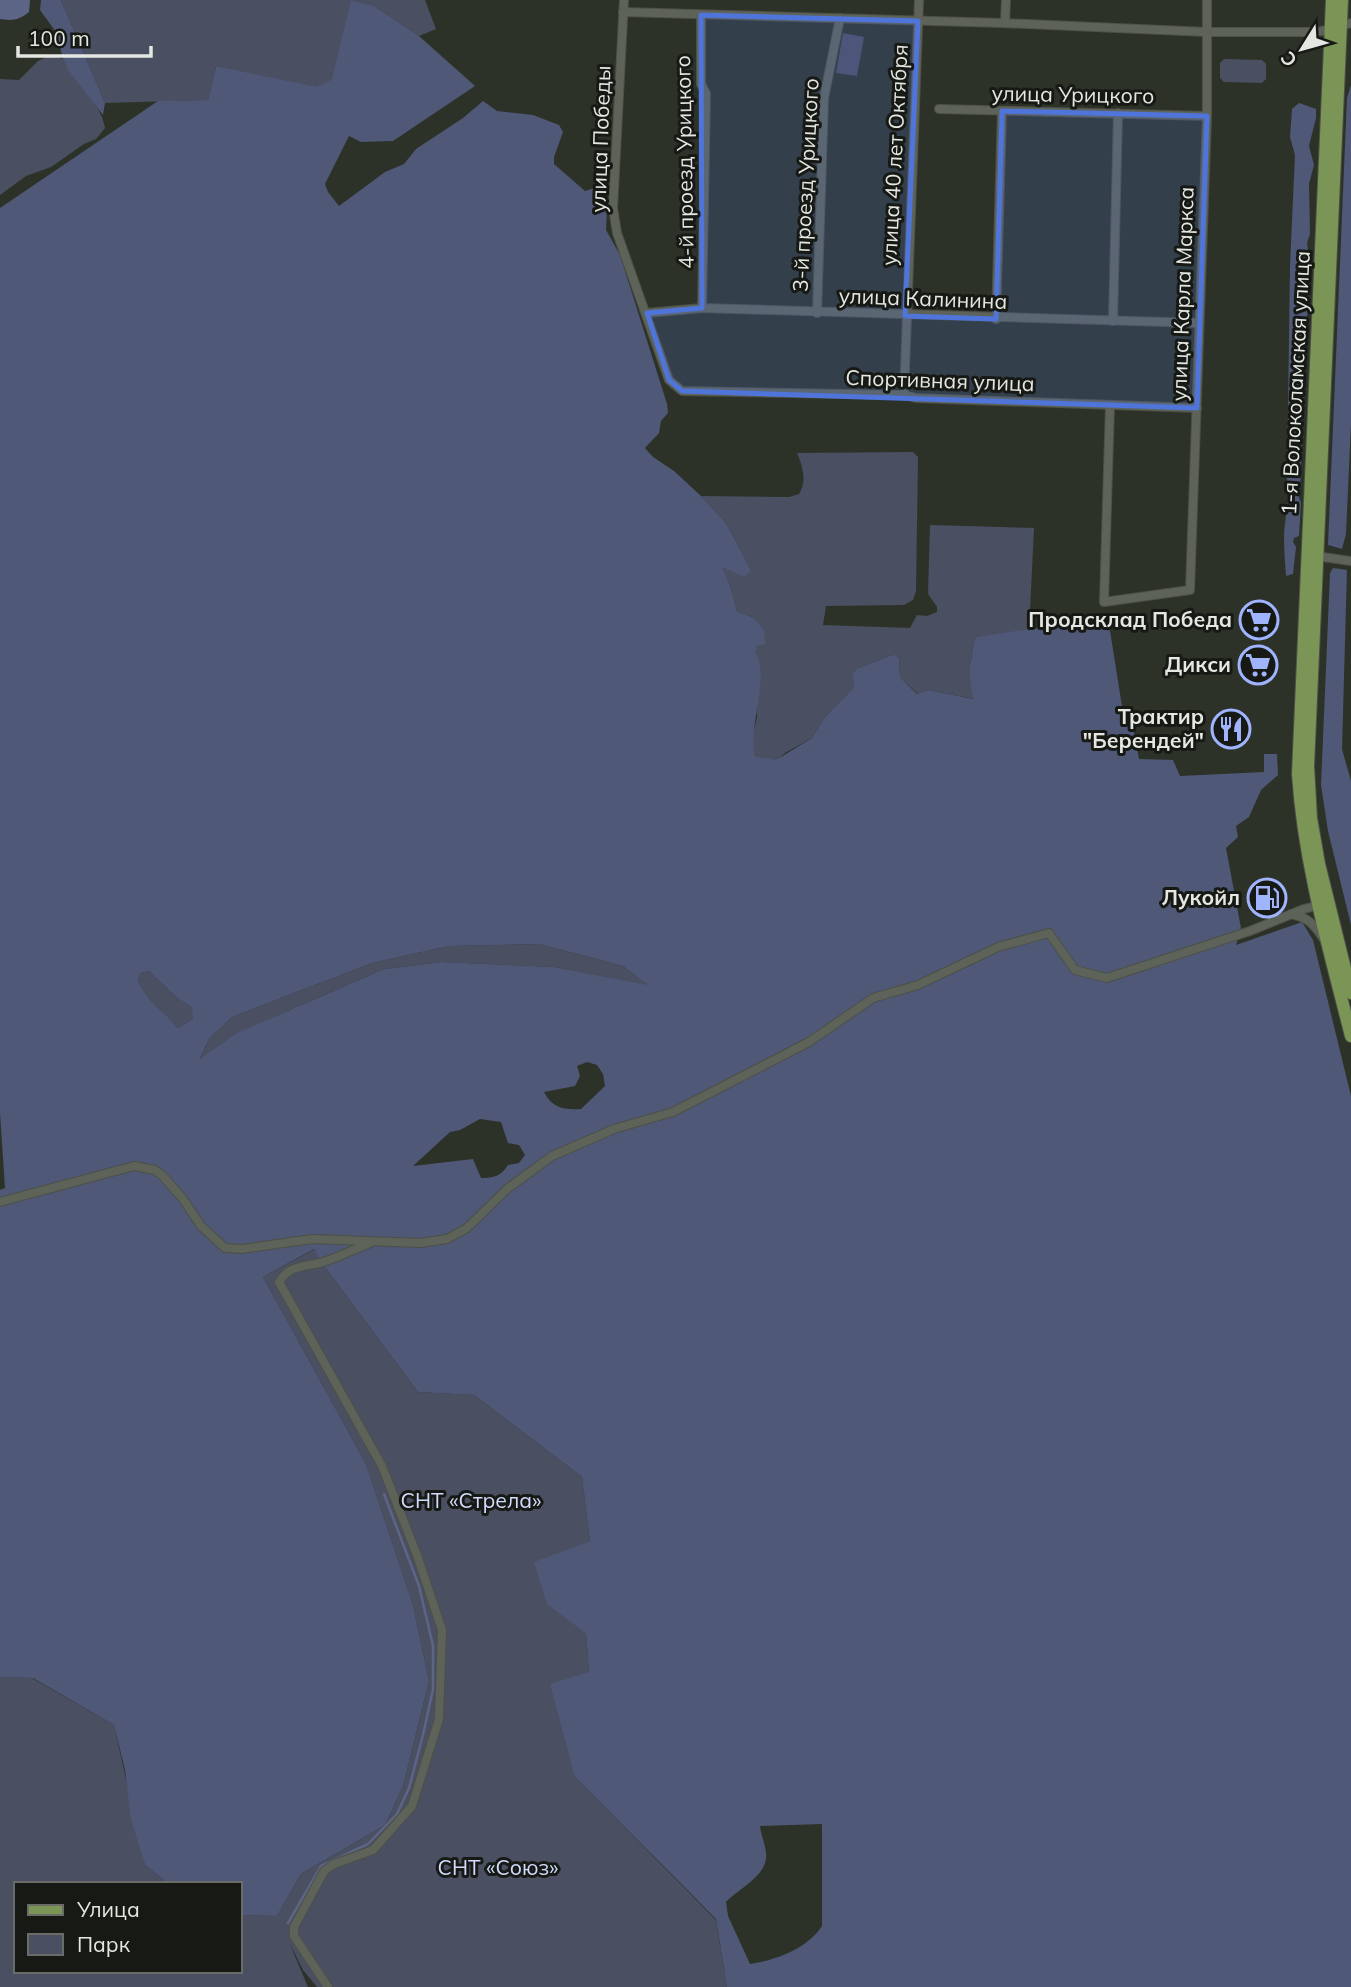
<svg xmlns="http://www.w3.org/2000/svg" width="1351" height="1987" viewBox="0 0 1351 1987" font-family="Mulish,sans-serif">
  <rect width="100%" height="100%" fill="#2d3228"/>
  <g fill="#4a4f62">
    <path d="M61,0H425L436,29L419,36L374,6L332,79L317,88L216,66L208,100L105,103Z"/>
    <path d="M843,33L864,37L857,76L836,73Z"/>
    <path d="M50,55L63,59C75,84 101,102 105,128L96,139L84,144L51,167L26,176L0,195V79L19,80L38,61Z"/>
    <path d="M1224,59L1262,60L1266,64V79L1262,83L1224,82L1220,78V63Z"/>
    <path d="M913,452L918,457L916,591L913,600L904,605L826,606L823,625L910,628L917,615L927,616L937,612V607L928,594L930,525L1034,528L1029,630L975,637L969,672L974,699L929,690L918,694L900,677L899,658L894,654L859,668L853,688L825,717L812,738L785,753L776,761L755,756L751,743L757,717L754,652L757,646L752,617L737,611L730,585L721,566L751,570L726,523L701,496L789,497L799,494C807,481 803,467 797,453Z"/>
    <path d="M539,944L623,966L650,986L554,967L441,962L384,969L276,1016L200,1060L209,1039L232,1017L372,963L449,946Z"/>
    <path d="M149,971L177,998L193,1007V1019L178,1028C163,1009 147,1003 138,979L141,973Z"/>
    <path d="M315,1249L322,1263L418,1392L474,1395L582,1477L590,1541L548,1604L586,1634L589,1672L575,1777L716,1920L727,1987H317L303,1970L289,1942L308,1987H0V1677L32,1678L114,1725L145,1865L169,1884H16V1971H240V1915L277,1916L301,1874L385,1825L403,1786L429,1681L413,1605L366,1464L263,1277Z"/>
  </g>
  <g fill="#4f5877" fill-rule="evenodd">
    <path d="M41,0H61L105,103L103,115L69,71L63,59L56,32L40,10Z"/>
    <path d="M351,1L374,6L419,36L475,86L393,141L361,142L349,136L325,184L328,192L339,206L385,172L404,164L416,149L463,118L483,101L497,111L533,115L559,125L563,132L554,157V164L585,191L598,187L604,188L607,209L606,230L620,255L667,404L668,413L661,421L659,433L645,448L653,457L674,471L701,496L726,523L751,570L744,577L722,567L730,585L737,611L752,617L764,630L765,644L757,646L755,652C771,677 747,728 755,756L776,760L812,738L825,717L853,688L854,682L852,674L859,668L894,654L899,658L900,677L917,694L929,690L973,699L969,672L975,637L1108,618L1124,719L1132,721L1139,759L1173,760L1180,776L1264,772V754H1277L1278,775L1261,790L1249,817L1236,826L1238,837L1226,848L1241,928L1236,945L1302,922L1313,940L1351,1096V1987H727L716,1919L575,1777L550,1684L589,1672L586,1634L547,1604L534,1562L590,1541L582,1477L474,1395L418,1392L322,1263L314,1249L263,1277L366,1464L413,1605L429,1681L403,1786L385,1825L301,1874L277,1916L240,1915V1884H169L145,1865L131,1819L125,1770L114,1725L33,1678L0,1677V1190L5,1188L0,1113V208L158,101L208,100L216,66L317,87L332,79ZM539,944L623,966L648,985L554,967L441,962L384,969L237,1033L200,1059L209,1039L232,1017L372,963L449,946ZM149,971L177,998L192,1007L193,1019L178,1028C163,1009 147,1003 138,979L141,973ZM587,1062L597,1065L603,1074L605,1086L581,1109C564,1110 552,1108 544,1092L575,1086L580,1076L577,1066ZM480,1119L501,1122L508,1143L519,1145L525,1155L519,1163L508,1165C501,1176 494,1178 481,1178L473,1159L413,1166L450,1132L460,1130ZM822,1824V1926C807,1949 776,1960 750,1964L728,1916L726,1902C739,1888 769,1875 766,1853C765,1844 761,1835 760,1826Z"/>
    <path d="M1351,85V423L1346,534L1342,549L1328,545L1347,98Z"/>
    <path d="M1299,103L1316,109V118L1309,146L1314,165L1309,184L1310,234L1307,243L1311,270L1307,318L1302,325L1306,332L1300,488L1297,492L1301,503L1299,536L1294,538L1293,542L1296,547L1293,574L1286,576C1285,563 1284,550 1284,537C1284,519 1291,498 1287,482L1290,266L1295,155L1290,137L1292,109Z"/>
    <path d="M1333,568L1347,570L1342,749L1351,781V925L1328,831L1321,785L1330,573Z"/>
  </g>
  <path fill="#5c6585" d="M0,0H30L29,12C19,20 13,21 0,19Z"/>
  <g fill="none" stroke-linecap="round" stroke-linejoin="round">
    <path stroke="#5c6585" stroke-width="2.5" d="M288,1923L321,1866L368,1844L397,1814L409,1788L423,1735L433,1689V1646L419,1586L384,1494"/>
    <defs>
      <g id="minor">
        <path d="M624,0L613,208L617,233L669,380L682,391L904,395L916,398L1197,408"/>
        <path d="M623,12L1002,23L1207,32H1318L1351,23"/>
        <path d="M701,15V84L706,94L702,308"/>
        <path d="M1005,23L1006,0"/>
        <path d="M939,109L1207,116"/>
        <path d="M647,313L702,308L1198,323"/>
        <path d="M817,313L824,98L840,18"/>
        <path d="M996,319L1002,111"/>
        <path d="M1113,321L1118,113"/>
        <path d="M904,395L919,0"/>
        <path d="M1110,405L1104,602L1190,590L1207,116V0"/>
        <path d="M1316,556L1351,561"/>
        <path d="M1291,914C1307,917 1314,924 1323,938"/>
        <path d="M0,1202L134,1166L155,1170L162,1175L183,1199L201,1226L225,1248L242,1249L312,1239L421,1243L447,1239L467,1228L507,1189L552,1156L614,1129L673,1112L809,1042L873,998L918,985L998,947L1049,933L1075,970L1107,978L1250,931L1304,909L1323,904"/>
        <path d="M328,1987L294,1936V1927L324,1871L334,1864L373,1850L412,1806L439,1719L442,1630L417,1555L382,1466L279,1282C290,1264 306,1267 323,1262C339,1257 355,1249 370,1243"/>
      </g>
      <g id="primary">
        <path d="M1332,0L1298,774C1304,864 1329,949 1351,1036"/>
        <path d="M1342,0L1308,766L1311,818L1319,864L1351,993"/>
      </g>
    </defs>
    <use href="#minor" stroke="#4c5047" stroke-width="10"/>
    <use href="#primary" stroke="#4c5047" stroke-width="14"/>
    <use href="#minor" stroke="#5e6359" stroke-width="8"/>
    <use href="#primary" stroke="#7b9557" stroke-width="12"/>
  </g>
  <path fill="#4f74da" fill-opacity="0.2" stroke="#4f74da" stroke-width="5" stroke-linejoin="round" d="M701,15L918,21L905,316L996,319L1002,111L1207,116L1197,408L682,391L669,380L647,313L702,308Z"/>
  <defs>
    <symbol id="supermarket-ring" viewBox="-11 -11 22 22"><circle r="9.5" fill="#171915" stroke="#a0b3fd" stroke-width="1.5"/><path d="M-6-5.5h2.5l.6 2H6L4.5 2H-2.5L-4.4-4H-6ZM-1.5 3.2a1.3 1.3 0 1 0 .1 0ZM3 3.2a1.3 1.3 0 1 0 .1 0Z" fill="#a0b3fd"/></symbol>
    <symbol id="restaurant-ring" viewBox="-11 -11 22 22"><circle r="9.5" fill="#171915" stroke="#a0b3fd" stroke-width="1.5"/><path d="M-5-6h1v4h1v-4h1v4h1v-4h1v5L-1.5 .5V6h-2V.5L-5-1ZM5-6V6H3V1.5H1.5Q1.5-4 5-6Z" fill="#a0b3fd"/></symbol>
    <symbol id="fuel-ring" viewBox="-11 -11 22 22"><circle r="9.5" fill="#171915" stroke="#a0b3fd" stroke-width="1.5"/><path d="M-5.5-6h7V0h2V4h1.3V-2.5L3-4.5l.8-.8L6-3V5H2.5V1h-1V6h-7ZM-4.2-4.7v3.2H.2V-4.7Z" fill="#a0b3fd"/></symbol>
  </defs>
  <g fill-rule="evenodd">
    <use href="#supermarket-ring" x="1237" y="598" width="44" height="44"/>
    <use href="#supermarket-ring" x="1236" y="643" width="44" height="44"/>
    <use href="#restaurant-ring" x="1209" y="707" width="44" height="44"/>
    <use href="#fuel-ring" x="1245" y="876" width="44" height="44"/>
  </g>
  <g text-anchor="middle" stroke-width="6" stroke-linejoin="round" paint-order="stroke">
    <g font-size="21" fill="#e5e8e2" stroke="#171915">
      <text transform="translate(1073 95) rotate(1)" y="7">улица Урицкого</text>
      <text transform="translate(601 139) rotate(-88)" y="7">улица Победы</text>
      <text transform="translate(895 155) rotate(-87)" y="7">улица 40 лет Октября</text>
      <text transform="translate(685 162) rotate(-91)" y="7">4-й проезд Урицкого</text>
      <text transform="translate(806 185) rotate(-87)" y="7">3-й проезд Урицкого</text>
      <text transform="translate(1183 294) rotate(-88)" y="7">улица Карла Маркса</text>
      <text transform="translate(923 299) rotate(2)" y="7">улица Калинина</text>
      <text transform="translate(940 381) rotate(2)" y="7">Спортивная улица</text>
      <text transform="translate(1296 383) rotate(-87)" y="7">1-я Волоколамская улица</text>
    </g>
    <g font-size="21" font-weight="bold" fill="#e5e8e2" stroke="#171915" text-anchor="end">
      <text x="1232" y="627">Продсклад Победа</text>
      <text x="1231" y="672">Дикси</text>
      <text x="1204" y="724">Трактир<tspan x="1204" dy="24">"Берендей"</tspan></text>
      <text x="1240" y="905">Лукойл</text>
    </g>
    <g font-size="21" fill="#d1dbfe" stroke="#171915">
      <text x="471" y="1508">СНТ «Стрела»</text>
      <text x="498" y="1875">СНТ «Союз»</text>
    </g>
  </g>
  <rect x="14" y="1882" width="228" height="91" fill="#171915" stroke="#696c67" stroke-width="2"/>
  <rect x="28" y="1905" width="35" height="10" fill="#7b9557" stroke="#696c67" stroke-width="2"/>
  <text x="77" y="1917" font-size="21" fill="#e5e8e2">Улица</text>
  <rect x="28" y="1934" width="35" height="21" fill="#4a4f62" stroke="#696c67" stroke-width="2"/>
  <text x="77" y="1952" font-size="21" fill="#e5e8e2">Парк</text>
  <g transform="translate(1302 49) rotate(233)" stroke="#171915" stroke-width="5" paint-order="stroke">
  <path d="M0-5L12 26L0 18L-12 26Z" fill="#e5e8e2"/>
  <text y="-10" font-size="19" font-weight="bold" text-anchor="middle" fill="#e5e8e2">С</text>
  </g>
  <path d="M18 46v10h133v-10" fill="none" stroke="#e5e8e2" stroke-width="3.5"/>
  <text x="28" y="46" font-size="21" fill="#e5e8e2" stroke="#171915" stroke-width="5" paint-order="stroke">100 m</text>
</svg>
